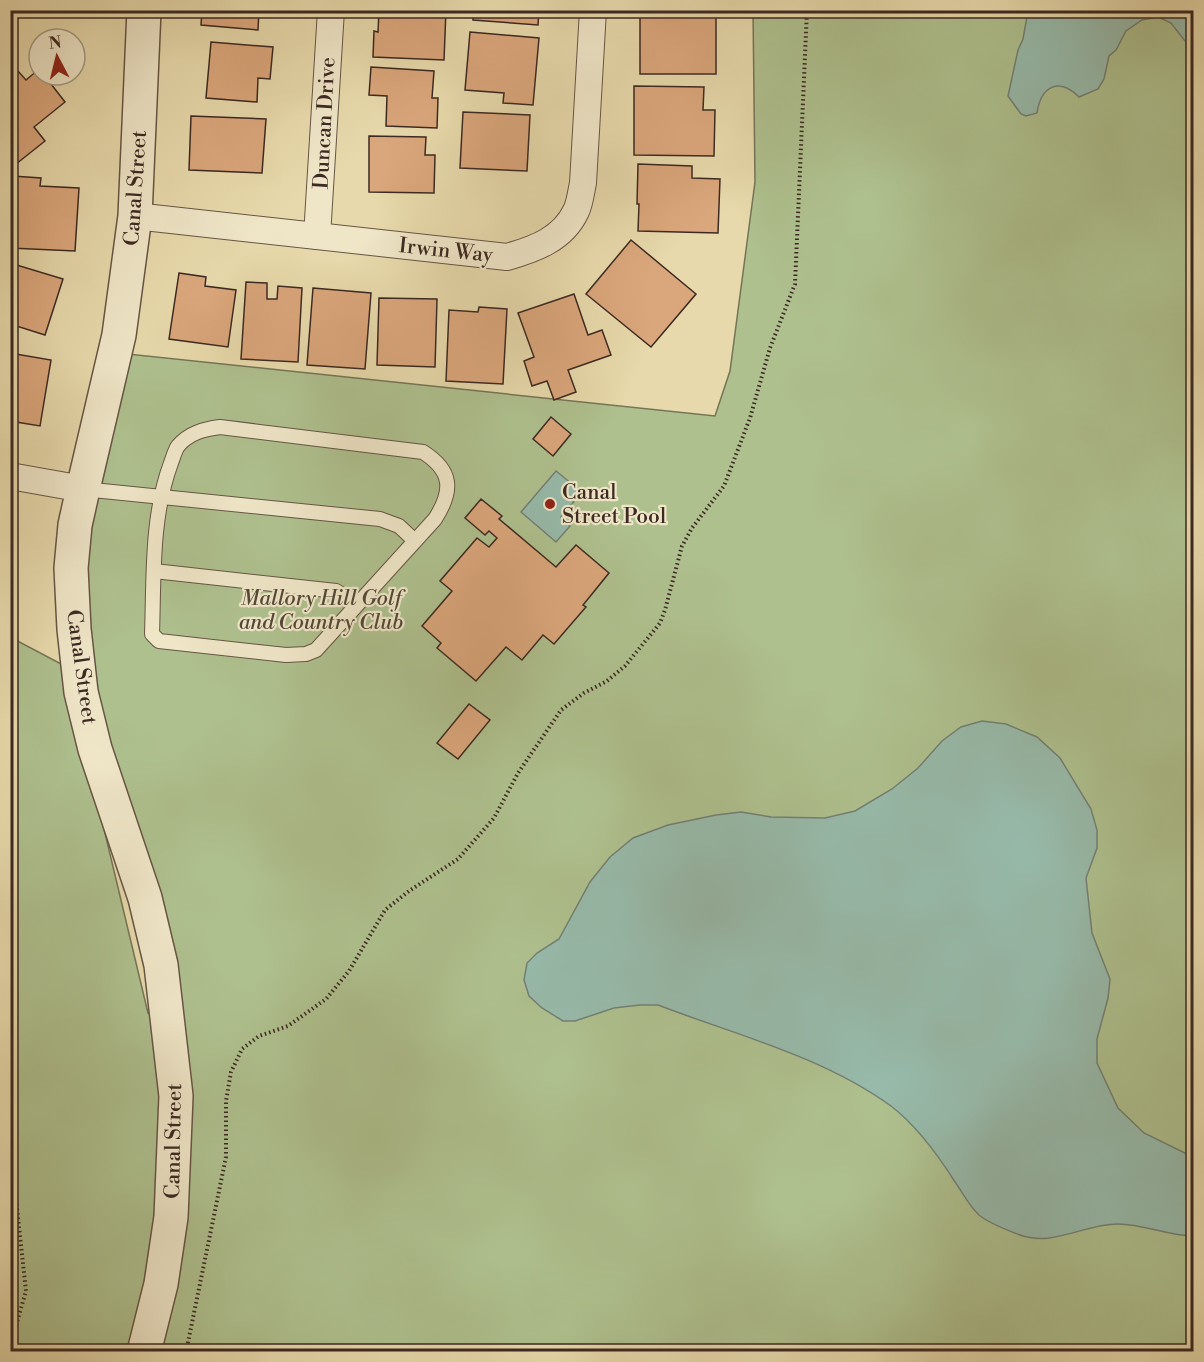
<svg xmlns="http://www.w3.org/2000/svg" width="1204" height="1362" viewBox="0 0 1204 1362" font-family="'Libre Bodoni',serif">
  <rect width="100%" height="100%" fill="#e7d9ab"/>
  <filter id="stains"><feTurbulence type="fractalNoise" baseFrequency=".00333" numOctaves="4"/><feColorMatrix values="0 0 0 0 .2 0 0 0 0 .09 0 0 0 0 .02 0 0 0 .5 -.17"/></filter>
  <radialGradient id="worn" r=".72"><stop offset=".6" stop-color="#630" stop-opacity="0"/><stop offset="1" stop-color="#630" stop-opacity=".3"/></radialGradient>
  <path fill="#aec08e" stroke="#757458" stroke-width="1.5" d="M753,11H1193V1351H11L10,637L65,666L148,1013L180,1019L94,689L84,569L88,528L128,354L715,416L730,371L755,182Z"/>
  <g fill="#97baaa" stroke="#738074" stroke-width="1.5">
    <path d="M1028,11H1193V46L1185,41L1171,23L1158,17L1142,20L1126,31L1116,50L1109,56L1104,79L1098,89L1079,97C1059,77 1041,86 1037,113L1026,116L1021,114L1008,96L1018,50L1023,39Z"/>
    <path d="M556,471L582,492L561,517L570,526L556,542L521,512Z"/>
    <path d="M982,721L1006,724L1037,737L1060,758L1091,809L1097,830V848L1086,878L1092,933L1110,979L1108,998L1097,1039V1063L1118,1108L1144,1133L1193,1157V1236C1168,1236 1144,1224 1118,1224C1084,1224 1053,1247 1020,1235C1007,1230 990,1224 979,1215C969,1206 963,1193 955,1182C938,1155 917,1126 891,1106C822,1056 736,1035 658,1005H640L614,1008L575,1021H563L542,1008L529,996L524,980L527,963L537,953L559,939L590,882L610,857L633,838L668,825L716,815L741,812L771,817L825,818L855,811L892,789L918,768L942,741L961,727Z"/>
  </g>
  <g fill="#daa67b" stroke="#3c2922" stroke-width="1.5">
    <path d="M202,10H259L258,30L201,25Z"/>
    <path d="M379,10H446L444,60L373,57L374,31L378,32Z"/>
    <path d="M474,10H539L538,25L473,20Z"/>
    <rect x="640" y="13" width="76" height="61"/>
    <path d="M470,32L539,38L533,105L503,103L504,93L465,90Z"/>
    <path d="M211,42L273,47L270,79L258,78L257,102L206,98Z"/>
    <path d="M371,67L434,71L432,98H438L437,128L386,126L387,96L369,95Z"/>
    <path d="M39,69V75H44L65,102L34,127L45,141L11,168L10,76L17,70L26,80Z"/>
    <path d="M634,86L704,87L703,110H715L714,156L634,155Z"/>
    <path d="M463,112L530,115L527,171L460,168Z"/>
    <path d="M191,116L266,119L262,173L189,170Z"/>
    <path d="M369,136L426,137L425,155H435L434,193L369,192Z"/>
    <path d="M638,164L692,166V178L720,179L718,233L638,231L639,204H637Z"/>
    <path d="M12,176L41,178L40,186L79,188L75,251L10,248Z"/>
    <path d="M631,240L696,294L651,347L586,294Z"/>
    <path d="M10,263L63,279L45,335L10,324Z"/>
    <path d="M179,273L206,277L205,286L236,290L228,347L169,339Z"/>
    <path d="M246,282L267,283V299H277L278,286L302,288L298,362L241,359Z"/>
    <path d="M313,288L371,293L365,369L307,365Z"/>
    <path d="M574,294L588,335L602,330L611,355L568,370L576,392L554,400L547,381L532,386L524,361L534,357L518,313Z"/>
    <path d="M379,298L437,299L435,367L377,365Z"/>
    <path d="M479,307L507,309L503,384L446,381L449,310L478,312Z"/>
    <path d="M10,353L51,360L40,426L10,421Z"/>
    <path d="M551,417L571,434L553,456L533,439Z"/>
    <path d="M481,499L502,516L499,519L556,567L576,545L609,573L583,605L586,607L554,644L543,635L522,660L506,647L476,681L437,648L441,643L422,626L452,591L440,581L477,538L489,547L497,538L489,531L485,535L465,518Z"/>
    <path d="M469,704L490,720L458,759L437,743Z"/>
  </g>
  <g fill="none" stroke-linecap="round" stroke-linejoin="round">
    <defs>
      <g id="service">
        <path d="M220,427L423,452C453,471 453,491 435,519L316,650L306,654L286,655L159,641L152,634C154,577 151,517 171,463C173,458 175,450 178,446C189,433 204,429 220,427Z"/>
        <path d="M83,489L380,519L399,526L415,541"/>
        <path d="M154,571L336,591L349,599L354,608"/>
      </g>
      <g id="minor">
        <path d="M135,216L507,257C535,249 563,239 576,211C580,203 581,192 583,183L593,10"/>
        <path d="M317,236L331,10"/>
        <path d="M10,476L83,489"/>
      </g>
      <path id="tertiary" d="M144,1352L161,1284L171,1217L176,1096L161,965L145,898L95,749L81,692L74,629L71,568L75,525L83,489L119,335L135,216L144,10"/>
    </defs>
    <use href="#service" stroke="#675544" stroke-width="16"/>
    <use href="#minor" stroke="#675544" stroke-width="28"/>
    <use href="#tertiary" stroke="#675544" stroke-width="36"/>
    <g stroke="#3c2922" stroke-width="4" stroke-dasharray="1.5 3" stroke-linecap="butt">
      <path d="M1187,124L1194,127"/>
      <path d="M10,1065L12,1163L26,1291L10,1346"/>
      <path d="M186,1352L226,1157V1101L231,1072L242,1049L259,1036L288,1026L326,999L349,971L385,910L409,891L458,859L494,818L518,773L561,710L584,693L607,681L625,666L660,623L665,610L682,546L692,528L724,486L750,418L770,348L795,284L807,10"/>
    </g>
    <use href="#service" stroke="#efe6c8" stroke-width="14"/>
    <use href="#minor" stroke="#efe6c8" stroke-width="26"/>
    <use href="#tertiary" stroke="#efe6c8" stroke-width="33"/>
  </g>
  <circle fill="#8f2418" stroke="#efe6c8" stroke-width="2" cx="550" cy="504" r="6"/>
  <g text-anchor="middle" stroke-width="4.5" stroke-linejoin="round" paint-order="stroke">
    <g font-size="21" fill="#3c2922" stroke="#efe6c8">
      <text transform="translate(324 123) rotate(-87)" y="7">Duncan Drive</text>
      <text transform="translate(135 188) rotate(-86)" y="7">Canal Street</text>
      <text transform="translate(446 250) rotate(6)" y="7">Irwin Way</text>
      <text transform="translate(82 667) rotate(82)" y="7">Canal Street</text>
      <text transform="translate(173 1141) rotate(-89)" y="7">Canal Street</text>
    </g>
    <g font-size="21" fill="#3c2922" stroke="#efe6c8" text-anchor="start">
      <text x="562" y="499">Canal<tspan x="562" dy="24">Street Pool</tspan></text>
    </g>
    <g font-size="21" font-style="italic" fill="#534738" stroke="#efe6c8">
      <text x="321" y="605">Mallory Hill Golf<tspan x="321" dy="24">and Country Club</tspan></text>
    </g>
  </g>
  <rect width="1204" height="1362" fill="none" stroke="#e7d9ab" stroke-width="36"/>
  <rect x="12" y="12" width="1180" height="1338" fill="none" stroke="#3c2922" stroke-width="3"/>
  <rect x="18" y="18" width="1168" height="1326" fill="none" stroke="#3c2922" stroke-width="1.5"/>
  <g transform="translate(57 57) rotate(353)"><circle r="28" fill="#efe6c8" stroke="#a79a86" stroke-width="1.5"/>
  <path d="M0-4.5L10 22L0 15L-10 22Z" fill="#8f2418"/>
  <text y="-9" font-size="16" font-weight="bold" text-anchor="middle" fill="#3c2922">N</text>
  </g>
  <rect width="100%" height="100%" filter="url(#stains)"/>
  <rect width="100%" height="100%" fill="url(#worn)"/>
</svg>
